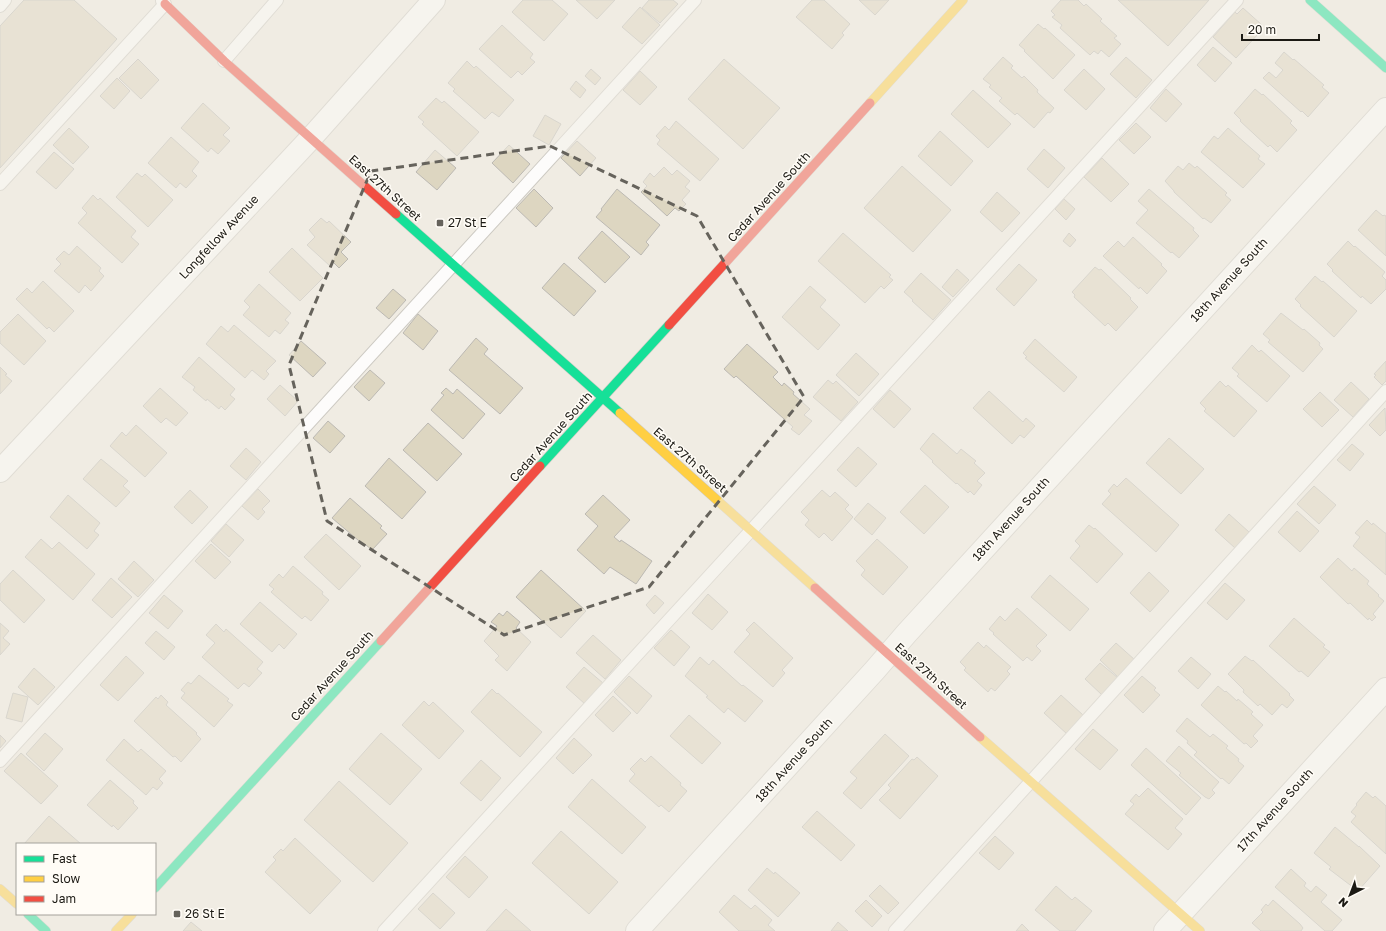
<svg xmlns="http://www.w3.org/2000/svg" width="1386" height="931" viewBox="0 0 1386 931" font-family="'Golos Text',sans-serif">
  <rect width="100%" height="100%" fill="#f0ece3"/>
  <g fill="#ddd6c1" stroke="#bcb9b3">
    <path d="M24,0H74L117,39L0,168V26Z"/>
    <path d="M523,0H552L568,14L544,41L512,12Z"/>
    <path d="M576,0H615L597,19Z"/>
    <path d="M649,0H673L678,4L660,23L642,8Z"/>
    <path d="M812,0H824L850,24L842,33L844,35L832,49L796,17Z"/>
    <path d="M859,0H889L875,15Z"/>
    <path d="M1061,0H1078L1084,6L1086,4L1102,19L1100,21L1117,36L1114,38L1121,44L1109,57L1101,50L1098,54L1094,51L1090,55L1060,28L1062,25L1052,17L1055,15L1051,11Z"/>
    <path d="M1118,0H1209L1168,46Z"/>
    <path d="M640,7L660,25L642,44L622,27Z"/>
    <path d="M1243,8L1262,25L1256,31L1259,33L1236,58L1213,37L1235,12L1237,14Z"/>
    <path d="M1038,24L1044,29L1045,28L1075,55L1053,79L1024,51L1025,50L1019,45Z"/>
    <path d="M502,25L533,54L530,58L535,62L522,75L518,71L511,78L479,49Z"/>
    <path d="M1213,47L1232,63L1215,82L1197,65Z"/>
    <path d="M1284,52L1293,60L1294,59L1324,85L1322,87L1329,93L1308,117L1302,111L1301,112L1263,78L1269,72L1276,78L1283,70L1275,63Z"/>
    <path d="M1003,57L1013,66L1011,68L1022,78L1024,76L1038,90L1037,92L1054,108L1050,113L1048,112L1034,128L1017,113L1015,115L999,101L1002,98L989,87L991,85L983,79Z"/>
    <path d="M1126,57L1152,80L1136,98L1110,74Z"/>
    <path d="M138,59L159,80L141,99L119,78Z"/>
    <path d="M724,59L780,108L743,149L688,99Z"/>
    <path d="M467,61L474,68L476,66L514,100L499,117L492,112L485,119L453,91L455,89L448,83Z"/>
    <path d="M591,69L601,78L595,85L585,76Z"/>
    <path d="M1084,69L1105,89L1086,110L1064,90Z"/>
    <path d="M640,71L657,87L640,105L623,90Z"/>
    <path d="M117,78L130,91L114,109L100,96Z"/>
    <path d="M576,81L586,90L580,98L570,89Z"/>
    <path d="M1166,89L1182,104L1166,122L1150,108Z"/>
    <path d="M1255,89L1262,95L1263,94L1292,121L1290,123L1297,130L1277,152L1270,145L1268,147L1240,121L1241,120L1234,113Z"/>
    <path d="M973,90L1011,124L988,148L951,114Z"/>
    <path d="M436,98L442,103L444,101L479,132L457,156L422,124L424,122L418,117Z"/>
    <path d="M203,103L230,128L223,135L230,141L218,154L211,148L208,152L181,128Z"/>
    <path d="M545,115L561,124L549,145L533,136Z"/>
    <path d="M676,121L719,159L700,181L657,144L660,140L656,136L665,126L669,130Z"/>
    <path d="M1136,123L1151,137L1134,154L1119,140Z"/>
    <path d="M69,128L89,147L73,164L53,145Z"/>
    <path d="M1228,128L1260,156L1258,159L1265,164L1243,188L1201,152L1214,136L1218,139Z"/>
    <path d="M940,131L973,161L951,186L918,156Z"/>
    <path d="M171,137L199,162L192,171L197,176L186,188L180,183L176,188L148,163Z"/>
    <path d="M577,141L596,158L580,176L561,158Z"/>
    <path d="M509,145L530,164L513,183L492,163Z"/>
    <path d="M1044,149L1065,168L1048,188L1027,169Z"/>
    <path d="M435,150L456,168L437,190L416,172Z"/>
    <path d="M54,152L74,169L56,189L36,172Z"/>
    <path d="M1102,158L1129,184L1111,202L1084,177Z"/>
    <path d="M1189,163L1195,168L1197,166L1227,193L1225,195L1231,200L1211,223L1204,218L1203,219L1174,192V191L1165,181L1178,166L1183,170Z"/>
    <path d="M902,166L951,210L913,252L864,208Z"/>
    <path d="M664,167L672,175L677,170L690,181L685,187L690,191L682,200L686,204L679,211L675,208L667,216L641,192L647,186L643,182L650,173L654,177Z"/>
    <path d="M137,173L142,177L145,174L173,200L148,227L116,197Z"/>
    <path d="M534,189L553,208L536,227L516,208Z"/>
    <path d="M617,189L660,225L646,242L649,245L641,255L596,217L602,210L601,209Z"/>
    <path d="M1149,189L1194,228L1193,230L1199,236L1179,258L1172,252L1171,253L1136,223L1148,210L1138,201Z"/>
    <path d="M997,192L1020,213L1002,232L980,212Z"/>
    <path d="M93,195L98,200L100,198L136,231L131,237L139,244L122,263L78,223L87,213L82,208Z"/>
    <path d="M1064,199L1075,209L1066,220L1055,209Z"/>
    <path d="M1376,210L1383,216L1384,215L1386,216V256L1358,230Z"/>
    <path d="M321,218L327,223L329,221L351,242L341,252L348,259L339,268L333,262L330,266L307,245L315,237L309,230Z"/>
    <path d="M602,231L630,257L605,283L578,258Z"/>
    <path d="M843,233L891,275L889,277L893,280L884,289L881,286L865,303L818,261Z"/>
    <path d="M1069,233L1076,240L1070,247L1063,241Z"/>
    <path d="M1133,237L1162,264L1161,265L1167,271L1147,294L1140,287L1139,289L1103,256L1118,241L1124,247Z"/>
    <path d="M1348,241L1354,247L1355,246L1385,272L1382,276L1386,280V289L1371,304L1362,296L1361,298L1332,271L1333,270L1327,264Z"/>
    <path d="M77,246L101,268L99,271L104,276L91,291L85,285L79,293L54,271L61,264L56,259L64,251L69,255Z"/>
    <path d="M292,248L323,278L300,301L269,272Z"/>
    <path d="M564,263L596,291L574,316L542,288Z"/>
    <path d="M1019,264L1037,280L1014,306L996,289Z"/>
    <path d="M1095,267L1099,270L1101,269L1131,298L1130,299L1138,307L1116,331L1108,323L1105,326L1074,297L1075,295L1072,292Z"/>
    <path d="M957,269L969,280L953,297L942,287Z"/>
    <path d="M921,273L951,300L933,320L912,301L913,300L904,292Z"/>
    <path d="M1315,276L1322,282L1323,281L1357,311L1334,337L1300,306L1301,305L1295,299Z"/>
    <path d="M43,281L74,311L54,332L49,327L47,329L16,299L27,288L32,293Z"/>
    <path d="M259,284L291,313L285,320L289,323L280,334L275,330L269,337L243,315L250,307L244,301Z"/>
    <path d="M810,286L826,300L820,307L840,325L818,350L782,317Z"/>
    <path d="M393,289L406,300L389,319L376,308Z"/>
    <path d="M1281,313L1303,330L1304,329L1320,343L1319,345L1323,349L1303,372L1268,342L1270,340L1263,334Z"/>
    <path d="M18,314L46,341L24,365L0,343V332Z"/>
    <path d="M418,314L438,331L423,350L403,333Z"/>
    <path d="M234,325L276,361L266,371L269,374L264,380L252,370L245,378L206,344L221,326L228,332Z"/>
    <path d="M476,338L488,349L484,354L523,388L500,414L449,370Z"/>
    <path d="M1035,339L1077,377L1064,392L1025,358L1027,357L1023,353Z"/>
    <path d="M301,341L326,363L313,377L289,355Z"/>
    <path d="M747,344L778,372L773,377L782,386L784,383L794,392L793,394L810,409L804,415L812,421L799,435L791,429L793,427L736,376L734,378L724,369Z"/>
    <path d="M1252,345L1259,352L1261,350L1290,376L1267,402L1237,376L1239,374L1232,368Z"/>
    <path d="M856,353L879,374L859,396L836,375Z"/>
    <path d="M199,357L235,389L230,395L235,399L225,410L221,406L219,409L207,399L206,401L193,390L195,387L182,377Z"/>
    <path d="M1386,361V381L1382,385L1374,377L1376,375L1374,374Z"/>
    <path d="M0,367L7,374L5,375L12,381L0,394Z"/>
    <path d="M370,370L385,383L369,401L354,387Z"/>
    <path d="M828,380L833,384L836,381L858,402L841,421L813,397Z"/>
    <path d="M1220,381L1226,387L1228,385L1257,411L1234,437L1204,411L1206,409L1200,403Z"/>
    <path d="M1351,382L1369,399L1353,417L1334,400Z"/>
    <path d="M280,385L298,401L285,416L267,399Z"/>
    <path d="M160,388L188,413L176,426L166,418L161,423L143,406Z"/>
    <path d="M446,388L453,394L457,389L485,414L463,439L431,410L444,395L441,393Z"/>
    <path d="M890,390L911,409L894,428L873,409Z"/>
    <path d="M989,391L1023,422L1026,418L1035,426L1024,438L1020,435L1012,444L973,408Z"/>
    <path d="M1320,392L1339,410L1322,427L1303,409Z"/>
    <path d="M1385,408L1386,430L1380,436L1369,425Z"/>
    <path d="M328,421L345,436L330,453L313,438Z"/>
    <path d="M428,423L462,454L437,481L403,450Z"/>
    <path d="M136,425L167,453L145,477L110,446L122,432L126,436Z"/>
    <path d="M933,433L957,454L961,449L976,461L974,463L985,473L977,481L982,485L974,495L970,491L968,493L957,483L956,484L932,462L933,461L920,449Z"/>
    <path d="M1169,438L1204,469L1181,494L1146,463Z"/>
    <path d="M1352,444L1364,454L1350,471L1337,460Z"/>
    <path d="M858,447L877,464L856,487L837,470Z"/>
    <path d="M246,448L261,462L246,480L230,466Z"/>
    <path d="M389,458L426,492L402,519L365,486Z"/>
    <path d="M101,459L128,481L123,486L130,492L116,507L83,479Z"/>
    <path d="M1126,478L1179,525L1156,552L1102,504L1111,494L1108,491L1114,484L1117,487Z"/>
    <path d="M925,485L949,507L924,534L900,512Z"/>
    <path d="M1314,486L1336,505L1319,524L1297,504Z"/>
    <path d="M258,489L270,501L262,509L265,512L258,520L242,506Z"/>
    <path d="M190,490L208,507L192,524L174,507Z"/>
    <path d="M822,490L830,497L835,492L849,505L845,509L853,517L832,541L824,533L819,538L805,525L809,520L801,512Z"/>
    <path d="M68,495L100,523L94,531L99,535L87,549L50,517Z"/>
    <path d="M603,495L630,520L614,537L620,542L621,540L652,561L636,584L610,567L604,574L577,550L598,526L585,514Z"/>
    <path d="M350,498L382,526L380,528L387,534L372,550L366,545L365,546L332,518Z"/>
    <path d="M868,503L886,518L872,535L854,519Z"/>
    <path d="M1297,511L1319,531L1300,552L1278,532Z"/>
    <path d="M1229,514L1249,532L1235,548L1215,530Z"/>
    <path d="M1367,520L1372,525L1373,523L1385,533H1386V575L1353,546L1360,537L1355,533Z"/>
    <path d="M226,524L244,540L229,557L211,541Z"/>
    <path d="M1089,525L1094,529L1095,528L1123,554L1097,583L1070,558L1080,546L1075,541Z"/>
    <path d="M326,534L361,566L339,590L304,557Z"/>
    <path d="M41,539L52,549L59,542L95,574L73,600L25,557Z"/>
    <path d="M877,539L908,567L883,595L861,575L865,570L856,561Z"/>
    <path d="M211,544L231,562L215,579L195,561Z"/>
    <path d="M1338,558L1352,571L1354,568L1369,581L1367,584L1379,595L1378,596L1384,601L1373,614L1376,617L1372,621L1369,618L1368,620L1350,603L1348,604L1320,577Z"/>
    <path d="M134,561L154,580L138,597L118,579Z"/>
    <path d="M293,566L323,592L322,594L329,600L311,621L305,616L302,619L271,592L274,589L269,585L279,574L283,578Z"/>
    <path d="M13,570L45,600L24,623L0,600V584Z"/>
    <path d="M541,570L586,611L561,638L516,597Z"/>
    <path d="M1149,572L1169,591L1150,612L1130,593Z"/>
    <path d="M1050,575L1089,609L1070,631L1031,597Z"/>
    <path d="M111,578L132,597L112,618L92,600Z"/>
    <path d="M1225,583L1245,600L1227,620L1207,603Z"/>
    <path d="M708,594L728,612L712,630L692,613Z"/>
    <path d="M164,595L183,611L168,629L149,613Z"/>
    <path d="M655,595L664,603L654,614L646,605Z"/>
    <path d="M260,602L297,634L284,649L279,644L272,652L240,624Z"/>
    <path d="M1017,608L1047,635L1036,646L1041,651L1032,661L1027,657L1023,661L993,634L994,633L989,629L1000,616L1005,621Z"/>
    <path d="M507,611L520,622L516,628L531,642L507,671L495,660L499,656L484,641L497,626L491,622L499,613L503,616Z"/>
    <path d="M1294,618L1325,645L1323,647L1330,652L1308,677L1301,671L1299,672L1269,646Z"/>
    <path d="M754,622L793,658L782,670L785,673L773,687L734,652L750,634L746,630Z"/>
    <path d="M0,623L9,631L3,638L10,644L0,655Z"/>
    <path d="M216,624L224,632L226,629L263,662L257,669L262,673L249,687L244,683L238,689L202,657L215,643L206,635Z"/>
    <path d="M671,630L690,647L674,666L654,648Z"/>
    <path d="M156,631L175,647L164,660L145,643Z"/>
    <path d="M593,635L621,660L605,679L576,653Z"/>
    <path d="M978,642L984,648L986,645L1011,667L1007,671L1010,674L995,691L991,688L988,692L964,670L966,668L960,662Z"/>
    <path d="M1116,643L1135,660L1119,678L1100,660Z"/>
    <path d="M126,656L144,673L118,701L100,685Z"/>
    <path d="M1245,656L1252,661L1253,660L1290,694L1289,695L1294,700L1287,708L1282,704L1272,715L1260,704L1258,706L1243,692L1244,690L1228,674Z"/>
    <path d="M700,657L709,665L713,660L742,686L743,685L763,701L745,722L728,708L724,713L706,697L708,696L685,676Z"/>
    <path d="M1191,657L1211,674L1198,689L1178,671Z"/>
    <path d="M1100,663L1118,678L1102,695L1085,679Z"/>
    <path d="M584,667L603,683L585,704L566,687Z"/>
    <path d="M34,668L55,687L38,705L18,687Z"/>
    <path d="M199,675L229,699L227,701L233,705L214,727L181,698L185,693L181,690L188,682L191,684Z"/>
    <path d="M629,676L652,696L637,714L614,692Z"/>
    <path d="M1142,676L1156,688L1154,690L1160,695L1143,713L1124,695Z"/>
    <path d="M1218,686L1225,692L1226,691L1237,701L1238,699L1253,712L1251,714L1263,725L1253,736L1258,741L1251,748L1246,743L1244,744L1201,705Z"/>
    <path d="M492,689L497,694L498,693L542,732L520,757L471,712Z"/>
    <path d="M13,693L28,697L22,722L6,718Z"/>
    <path d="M161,695L168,702L166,705L197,733L196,734L201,739L181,762L175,756L173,757L134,721L156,697L158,699Z"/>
    <path d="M1061,695L1083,715L1067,734L1044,713Z"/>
    <path d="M613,696L631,713L613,732L595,715Z"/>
    <path d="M424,701L429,706L433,702L464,731L439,759L402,725Z"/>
    <path d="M689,715L721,743L702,764L670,736Z"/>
    <path d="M1187,718L1210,737L1213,734L1228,746L1226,748L1239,759L1238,761L1244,766L1229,784L1222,778L1221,779L1194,755L1197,752L1187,743L1188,741L1176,731Z"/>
    <path d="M1093,729L1118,750L1100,770L1075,749Z"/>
    <path d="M45,733L63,749L44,771L26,754Z"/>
    <path d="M381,733L422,769L390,805L349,769Z"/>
    <path d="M885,734L909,756L861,809L843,793L857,778L850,772Z"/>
    <path d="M0,735L6,741L0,748Z"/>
    <path d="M574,738L592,755L573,774L556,758Z"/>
    <path d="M124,739L138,752L141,749L166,771L159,779L163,783L157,790L153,787L146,795L106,760Z"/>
    <path d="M1179,746L1219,782L1212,790L1215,793L1209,799L1205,797L1179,775L1181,773L1166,761Z"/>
    <path d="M1146,748L1201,798L1186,815L1131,765Z"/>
    <path d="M21,753L58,786L41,804L4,771Z"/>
    <path d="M651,756L681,783L680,785L687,791L669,812L661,805L659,807L629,781L635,774L630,769L641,758L645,762Z"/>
    <path d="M917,757L938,776L900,819L879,800L891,788L888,785L912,759L914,760Z"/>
    <path d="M481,760L501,778L481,801L460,783Z"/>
    <path d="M592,779L646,827L622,854L568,807Z"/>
    <path d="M110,780L134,801L133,803L138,808L118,830L113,825L112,827L87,805Z"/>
    <path d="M339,781L408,843L373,882L304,820Z"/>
    <path d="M1148,788L1183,819L1175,828L1182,834L1168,850L1125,814L1134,804L1130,801L1136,794L1139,797Z"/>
    <path d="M1366,792L1373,798L1375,796L1386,806V854L1351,822L1356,816L1351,812L1357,805L1356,804Z"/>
    <path d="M817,811L855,845L841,861L802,827Z"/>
    <path d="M49,816L81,844H24Z"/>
    <path d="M1335,827L1359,847V846L1380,866L1358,891L1329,869L1331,867L1314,853Z"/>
    <path d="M561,831L618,882L589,914L532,863Z"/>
    <path d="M995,836L1014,853L999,870L979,853Z"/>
    <path d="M295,838L341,881L310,914L265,872L276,860L273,857L281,849L283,851Z"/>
    <path d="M465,856L488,877L469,898L446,877Z"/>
    <path d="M767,868L774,874L775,872L800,893L778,917L748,890Z"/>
    <path d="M1291,869L1306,883L1304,886L1311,892L1316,886L1327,895L1321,902L1342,920L1332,931H1325L1275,887Z"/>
    <path d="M880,885L899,903L888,914L869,896Z"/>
    <path d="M1056,886L1072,900L1075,897L1092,911L1075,931H1060L1035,910Z"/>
    <path d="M433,893L455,913L440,929L418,909Z"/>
    <path d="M734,895L751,909L755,905L772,920L768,925L775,931H739L719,912Z"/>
    <path d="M866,900L882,916L872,927L855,911Z"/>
    <path d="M1273,900L1300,924L1303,928L1301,931H1261L1252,923L1263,912L1261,910L1266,904L1268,906Z"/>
    <path d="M506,909L531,931H486Z"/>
    <path d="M191,922L202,931H183Z"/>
    <path d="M838,922L848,931H831Z"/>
    <path d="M1022,924L1029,931H1016Z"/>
  </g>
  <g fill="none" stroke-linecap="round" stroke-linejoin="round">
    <defs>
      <g id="lane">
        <path d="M0,6L5,0"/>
        <path d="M224,61L277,0"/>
        <path d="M0,184L165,4L162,1"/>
        <path d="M0,761L695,0"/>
        <path d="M384,931L1237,0"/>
        <path d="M895,931L1386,391"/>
      </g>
      <g id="street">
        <path d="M0,471L311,138L434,0"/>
        <path d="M637,931L875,670L906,634L1386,109"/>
        <path d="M1165,931L1386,689"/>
      </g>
      <g id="fast">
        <path d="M1310,0L1386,68"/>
        <path d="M396,214L620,413"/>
        <path d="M540,466L669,325"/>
        <path d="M155,888L381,641"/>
        <path d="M28,914L46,931"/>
      </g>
      <g id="slow">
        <path d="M870,103L963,0"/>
        <path d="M620,413L815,588"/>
        <path d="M980,737L1200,931"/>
        <path d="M0,889L17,904"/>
        <path d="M116,931L132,914"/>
      </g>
      <g id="jam">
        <path d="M165,4L224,61L396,214"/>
        <path d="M669,325L870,103"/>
        <path d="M815,588L980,737"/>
        <path d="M381,641L540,466"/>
      </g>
    </defs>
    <use href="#lane" stroke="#cdcac3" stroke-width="14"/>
    <use href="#street" stroke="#cdcac3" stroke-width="24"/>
    <use href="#fast" stroke="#cdcac3" stroke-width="10"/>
    <use href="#slow" stroke="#cdcac3" stroke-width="10"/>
    <use href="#jam" stroke="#cdcac3" stroke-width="10"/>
    <use href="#lane" stroke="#fdfcfb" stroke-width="12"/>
    <use href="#street" stroke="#fdfcfb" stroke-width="22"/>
    <use href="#fast" stroke="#16e098" stroke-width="9"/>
    <use href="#slow" stroke="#ffcf43" stroke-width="9"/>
    <use href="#jam" stroke="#f24e42" stroke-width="9"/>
  </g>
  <path d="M0 0H1386V931H0ZM550,146L697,216L804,397L649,587L504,635L327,521L289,365L371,171Z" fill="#f0ece3" fill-opacity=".55" fill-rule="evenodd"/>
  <path fill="none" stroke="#66635c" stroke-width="3" stroke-dasharray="8 5" stroke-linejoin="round" d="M550,146L697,216L804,397L649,587L504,635L327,521L289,365L371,171Z"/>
  <g fill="#66635c" stroke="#fffcf6" stroke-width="1.5">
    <rect x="436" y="219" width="8" height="8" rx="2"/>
    <rect x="173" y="910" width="8" height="8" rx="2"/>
  </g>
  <g text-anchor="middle" stroke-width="3" stroke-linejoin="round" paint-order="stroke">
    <g font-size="12" fill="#1b1913" stroke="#fffcf6">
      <text transform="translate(385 188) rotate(42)" y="4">East 27th Street</text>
      <text transform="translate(769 197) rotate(-48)" y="4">Cedar Avenue South</text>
      <text transform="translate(219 237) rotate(-47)" y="4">Longfellow Avenue</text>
      <text transform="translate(1229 280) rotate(-48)" y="4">18th Avenue South</text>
      <text transform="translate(551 437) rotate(-48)" y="4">Cedar Avenue South</text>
      <text transform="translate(690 460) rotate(41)" y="4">East 27th Street</text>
      <text transform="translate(1011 519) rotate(-48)" y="4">18th Avenue South</text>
      <text transform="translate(332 676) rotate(-48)" y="4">Cedar Avenue South</text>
      <text transform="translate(931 676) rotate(42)" y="4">East 27th Street</text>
      <text transform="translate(794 760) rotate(-48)" y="4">18th Avenue South</text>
      <text transform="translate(1275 810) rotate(-48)" y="4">17th Avenue South</text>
    </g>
    <g font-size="12" fill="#1b1913" stroke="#fffcf6" text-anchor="start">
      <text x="448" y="227">27 St E</text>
      <text x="185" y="918">26 St E</text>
    </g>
  </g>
  <rect x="16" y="843" width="140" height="72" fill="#fffcf6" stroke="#a4a19b"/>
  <rect x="24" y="856" width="20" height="6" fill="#16e098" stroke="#a4a19b"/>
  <text x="52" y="863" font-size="12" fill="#1b1913">Fast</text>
  <rect x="24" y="876" width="20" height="6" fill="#ffcf43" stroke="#a4a19b"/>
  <text x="52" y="883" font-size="12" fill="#1b1913">Slow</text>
  <rect x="24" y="896" width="20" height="6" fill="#f24e42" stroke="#a4a19b"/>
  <text x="52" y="903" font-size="12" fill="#1b1913">Jam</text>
  <g transform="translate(1350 895) rotate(222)" stroke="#fffcf6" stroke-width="3" paint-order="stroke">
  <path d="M0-3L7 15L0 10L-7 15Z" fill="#1b1913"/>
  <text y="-6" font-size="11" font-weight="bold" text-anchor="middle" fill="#1b1913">N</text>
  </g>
  <path d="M1242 34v6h77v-6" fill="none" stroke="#1b1913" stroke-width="2"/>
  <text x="1248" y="34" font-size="12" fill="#1b1913" stroke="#fffcf6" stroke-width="3" paint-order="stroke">20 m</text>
</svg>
